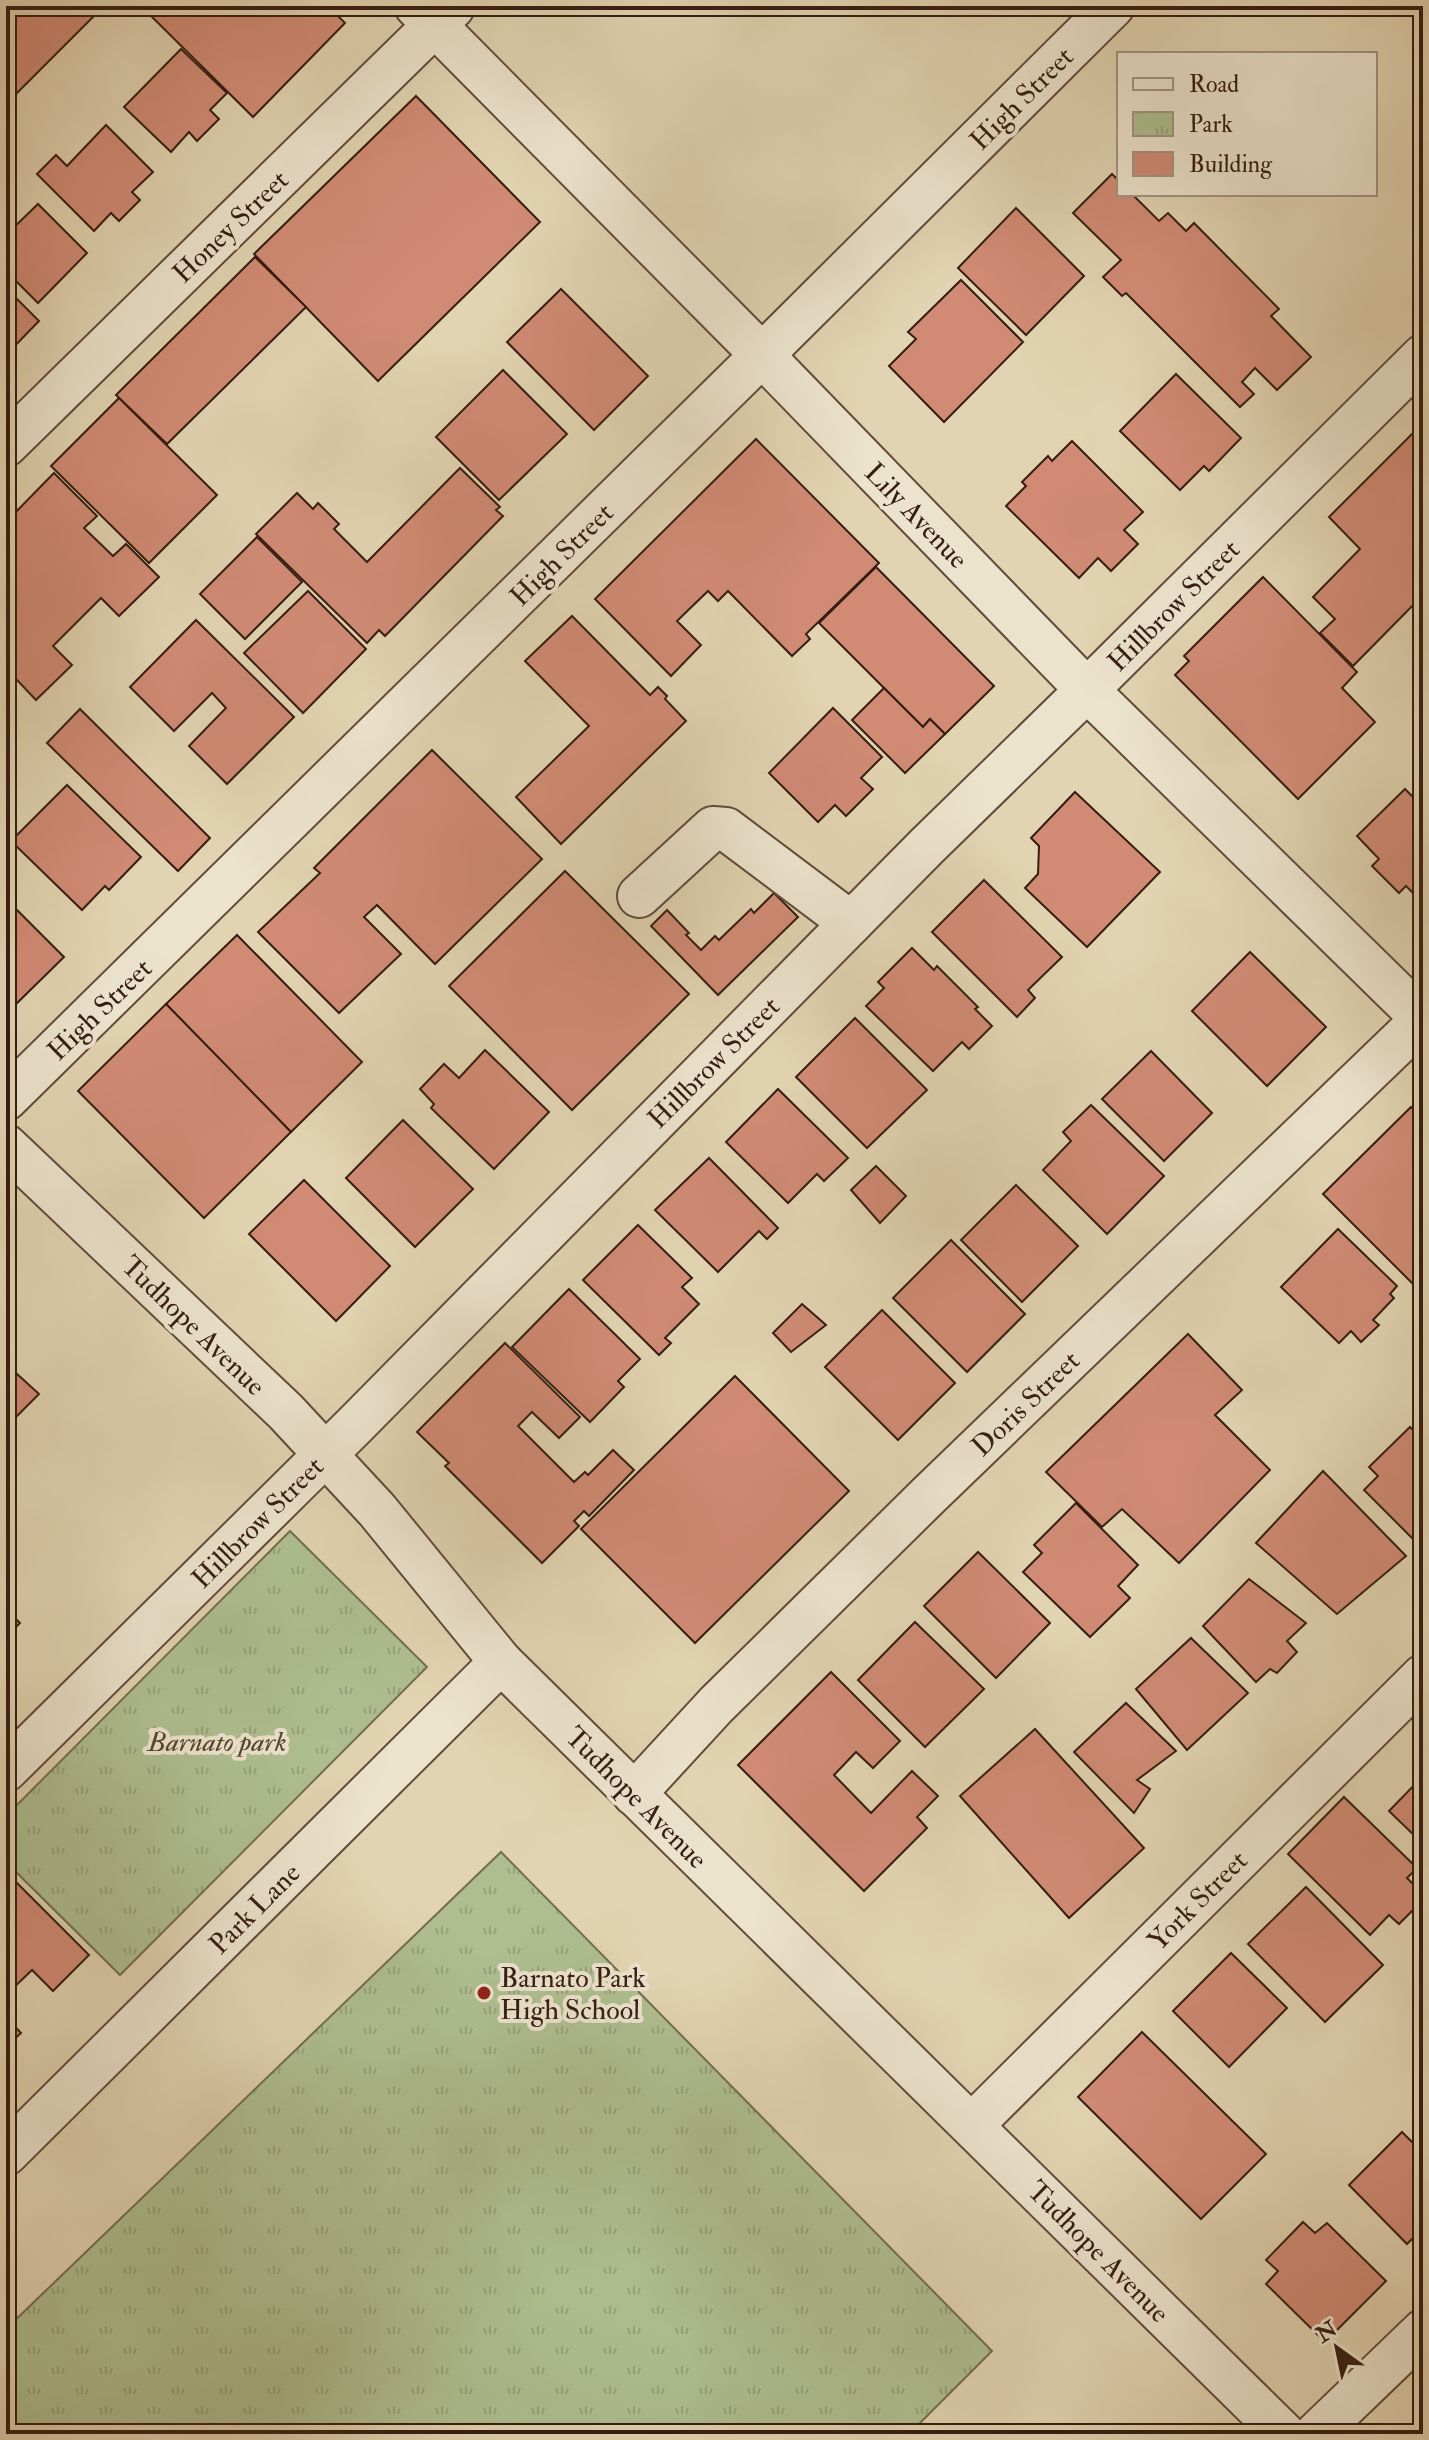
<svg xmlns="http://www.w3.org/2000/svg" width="1429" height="2440" viewBox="0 0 1429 2440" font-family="'IM FELL Double Pica',serif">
  <defs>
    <pattern id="park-tufts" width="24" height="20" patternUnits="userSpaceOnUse" patternTransform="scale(2)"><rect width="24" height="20" fill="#aebe90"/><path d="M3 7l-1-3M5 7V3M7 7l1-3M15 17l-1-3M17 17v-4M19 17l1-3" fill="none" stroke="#96a37b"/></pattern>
  </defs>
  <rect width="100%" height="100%" fill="#e2d4b2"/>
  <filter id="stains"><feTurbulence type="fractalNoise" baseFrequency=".0025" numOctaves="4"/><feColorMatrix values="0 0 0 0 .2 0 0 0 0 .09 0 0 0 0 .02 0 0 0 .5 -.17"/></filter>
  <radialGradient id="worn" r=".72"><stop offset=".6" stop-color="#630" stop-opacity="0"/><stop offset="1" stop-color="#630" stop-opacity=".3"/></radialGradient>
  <g fill="url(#park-tufts)" stroke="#726e51" stroke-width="2">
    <path d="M290,1531L427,1667L120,1975L6,1862V1816Z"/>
    <path d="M501,1852L992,2351L909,2434H6V2329Z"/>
  </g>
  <g fill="#d18b75" stroke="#351d12" stroke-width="2">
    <path d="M6,6H104L6,104Z"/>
    <path d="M141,6H328L345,23L253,117Z"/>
    <path d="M181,49L227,93L210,110L219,119L197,141L189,132L171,152L124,107Z"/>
    <path d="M416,96L540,222L378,381L254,254Z"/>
    <path d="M106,125L153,172L132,192L140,200L119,221L111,213L94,231L37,174L56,155L67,166Z"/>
    <path d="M1112,174L1119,181V194H1132L1159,221L1168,213L1186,231L1194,223L1279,309L1271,316L1311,357L1277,390L1255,368L1242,382L1254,394L1240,407L1126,293L1122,296L1103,277L1121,260L1073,213Z"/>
    <path d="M38,204L87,253L38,303L6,271V235Z"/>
    <path d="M1016,208L1084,276L1026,335L958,268Z"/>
    <path d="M255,257L306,307L167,444L116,395Z"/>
    <path d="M961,280L1023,342L944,422L889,366L916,339L908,332Z"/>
    <path d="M6,288L39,321L6,355Z"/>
    <path d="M561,289L648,376L594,430L507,342Z"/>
    <path d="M503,370L567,434L499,500L436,437Z"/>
    <path d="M1176,374L1241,438L1209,471L1204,466L1180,490L1120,431Z"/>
    <path d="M119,398L217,495L149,563L51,466Z"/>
    <path d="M1423,423V595L1353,666L1320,633L1335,619L1313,597L1360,549L1329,517Z"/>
    <path d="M756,439L879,563L806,634L810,639L792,656L728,591L718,601L708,591L677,621L701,645L671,676L595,599Z"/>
    <path d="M1072,441L1143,512L1124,530L1138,544L1111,571L1098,558L1079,578L1006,506L1026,486L1022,482L1048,456L1052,461Z"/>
    <path d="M460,468L500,507L496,510L503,516L385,636L379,630L367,643L256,534L297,493L313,509L318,503L339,524L334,529L367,562Z"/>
    <path d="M54,473L97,516L84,528L113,556L126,544L159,577L119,616L101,598L53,646L72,665L36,700L17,680L6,691V522Z"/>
    <path d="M257,537L302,582L245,639L200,594Z"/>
    <path d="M876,567L994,686L945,734L930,719L923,727L819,623Z"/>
    <path d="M1263,577L1357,672L1342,688L1375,722L1298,799L1175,675L1189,661L1184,656Z"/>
    <path d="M308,591L366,649L303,713L244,653Z"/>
    <path d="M572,616L650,695L658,687L667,696L665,699L686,721L561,844L516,797L589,726L525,661Z"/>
    <path d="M196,620L294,717L227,784L189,746L226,708L212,693L174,731L130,687Z"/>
    <path d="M884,688L923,727L930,719L945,734L905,773L852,720Z"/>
    <path d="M833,708L882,757L861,778L873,789L846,816L835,805L818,822L769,773Z"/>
    <path d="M80,709L210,838L178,871L47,743Z"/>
    <path d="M432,750L542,859L435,964L377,905L364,917L401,954L339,1013L258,932L320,873L314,868Z"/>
    <path d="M67,785L141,857L109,890L105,886L82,910L11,841Z"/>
    <path d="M1405,789L1423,807V903L1406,886L1399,893L1372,866L1379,859L1357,836Z"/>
    <path d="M1075,792L1160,872L1087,947L1025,888L1038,874L1039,846L1031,838Z"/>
    <path d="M565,871L689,994L572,1110L449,986Z"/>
    <path d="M984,880L1062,957L1028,990L1035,998L1017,1017L932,932Z"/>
    <path d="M774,893L798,917L718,995L651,926L667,910L689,933L686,935L701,950L715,936L719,940L751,909L754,913Z"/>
    <path d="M6,899L64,957L12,1008L6,1002Z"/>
    <path d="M237,935L362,1062L291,1132L166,1004Z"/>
    <path d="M912,948L934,970L937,966L978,1007L975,1009L992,1026L969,1049L962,1042L933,1071L866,1006L884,988L878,982Z"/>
    <path d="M1250,952L1326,1027L1267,1086L1192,1011Z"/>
    <path d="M166,1004L291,1132L204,1218L78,1091Z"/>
    <path d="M855,1018L927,1090L867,1148L796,1077Z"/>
    <path d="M485,1050L549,1112L494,1169L431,1108L434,1104L420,1089L444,1064L459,1078Z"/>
    <path d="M1151,1051L1212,1113L1164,1161L1102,1099Z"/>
    <path d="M778,1089L848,1158L824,1181L817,1174L788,1203L726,1142Z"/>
    <path d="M1091,1105L1164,1176L1107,1234L1043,1170L1071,1141L1063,1132Z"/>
    <path d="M1411,1107L1423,1119V1294L1323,1194Z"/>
    <path d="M403,1120L473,1189L415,1247L346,1178Z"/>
    <path d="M709,1158L778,1228L767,1239L759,1231L718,1272L655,1210Z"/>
    <path d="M876,1166L906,1196L880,1223L851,1190Z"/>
    <path d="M304,1180L390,1266L336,1321L249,1234Z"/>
    <path d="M1016,1185L1078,1246L1022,1302L961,1240Z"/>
    <path d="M638,1225L692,1278L682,1287L699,1304L665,1338L671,1343L659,1355L583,1280Z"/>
    <path d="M1338,1229L1397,1286L1390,1294L1394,1298L1373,1320L1379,1325L1361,1342L1351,1331L1339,1343L1281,1287Z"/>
    <path d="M951,1240L1025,1314L967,1372L893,1298Z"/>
    <path d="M569,1289L640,1359L618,1381L624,1387L590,1422L512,1347Z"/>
    <path d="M802,1304L826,1325L791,1352L773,1333Z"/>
    <path d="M882,1310L955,1383L898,1440L825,1367Z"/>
    <path d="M1188,1334L1242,1390L1215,1415L1270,1470L1179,1563L1122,1509L1102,1527L1046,1472Z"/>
    <path d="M505,1343L580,1417L559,1438L532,1412L518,1426L574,1482L585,1472L588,1475L613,1450L634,1470L589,1516L584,1511L574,1521L579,1526L542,1563L445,1466L449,1463L417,1432Z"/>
    <path d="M16,1373L39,1394L6,1427V1382Z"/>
    <path d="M735,1376L849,1491L695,1643L581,1529Z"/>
    <path d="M1410,1427L1423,1440V1549L1364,1490L1378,1476L1369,1467Z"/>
    <path d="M1323,1471L1406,1556L1337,1614L1256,1543Z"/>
    <path d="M1076,1503L1138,1565L1118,1586L1130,1598L1090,1637L1023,1572L1042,1553L1034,1545Z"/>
    <path d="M978,1552L1050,1623L996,1678L924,1606Z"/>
    <path d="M1249,1579L1306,1623L1287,1641L1297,1652L1277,1673L1270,1669L1256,1682L1203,1626Z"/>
    <path d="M6,1609L20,1623L6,1637Z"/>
    <path d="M915,1622L984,1689L925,1747L858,1680Z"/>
    <path d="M1191,1638L1248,1693L1187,1750L1136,1689Z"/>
    <path d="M831,1672L900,1741L873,1768L856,1752L834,1775L871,1813L912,1771L938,1796L917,1817L927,1828L864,1891L738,1765Z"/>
    <path d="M1126,1703L1176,1751L1137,1780L1150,1789L1134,1813L1074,1752Z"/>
    <path d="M1035,1729L1144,1848L1069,1918L960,1796Z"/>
    <path d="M1423,1776V1844L1389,1811Z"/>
    <path d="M1344,1797L1417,1868L1407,1878L1423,1894V1900L1399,1924L1389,1915L1370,1935L1288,1854Z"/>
    <path d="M8,1874L89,1955L53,1991L32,1970L6,1995V1877Z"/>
    <path d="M1306,1887L1383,1965L1325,2022L1248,1944Z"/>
    <path d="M1231,1953L1287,2008L1229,2067L1173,2011Z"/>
    <path d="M6,2017L21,2033L6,2047Z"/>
    <path d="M1142,2032L1266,2154L1201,2219L1078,2097Z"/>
    <path d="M1402,2132L1423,2153V2228L1407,2244L1349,2185Z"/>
    <path d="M1303,2222L1315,2233L1327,2223L1386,2281L1325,2342L1266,2284L1278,2271L1266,2260Z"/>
    <path d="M1423,2417V2434H1409L1408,2433Z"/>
  </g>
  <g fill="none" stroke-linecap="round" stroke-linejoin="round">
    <defs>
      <g id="minor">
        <path d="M416,6L762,355L1087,690L1423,1019"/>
        <path d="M6,445L453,7"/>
        <path d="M639,896L713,828L726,829L851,923"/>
        <path d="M6,1099L762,355L1113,6"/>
        <path d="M6,1146L286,1412L377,1510L501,1662L1284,2434"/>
        <path d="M6,1770L355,1425L927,846L1087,690L1423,356"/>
        <path d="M634,1794L716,1705L929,1495L1423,1019"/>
        <path d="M972,2125L1423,1676"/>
        <path d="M6,2154L501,1662"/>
        <path d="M1316,2434L1423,2331"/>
      </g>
    </defs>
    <use href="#minor" stroke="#604b3a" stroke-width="46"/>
    <use href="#minor" stroke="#ece3cd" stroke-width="42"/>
  </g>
  <circle fill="#8f2418" stroke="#ece3cd" stroke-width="3" cx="484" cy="1993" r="8"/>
  <g text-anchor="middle" stroke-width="8" stroke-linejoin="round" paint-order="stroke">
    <g font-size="28" fill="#351d12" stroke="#ece3cd">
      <text transform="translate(1021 98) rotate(-45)" y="10">High Street</text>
      <text transform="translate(230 226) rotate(-44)" y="10">Honey Street</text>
      <text transform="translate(917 515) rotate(46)" y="10">Lily Avenue</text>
      <text transform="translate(561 554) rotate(-45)" y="10">High Street</text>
      <text transform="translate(1173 605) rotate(-45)" y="10">Hillbrow Street</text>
      <text transform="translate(99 1009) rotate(-44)" y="10">High Street</text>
      <text transform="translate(713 1062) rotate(-45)" y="10">Hillbrow Street</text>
      <text transform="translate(194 1325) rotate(44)" y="10">Tudhope Avenue</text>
      <text transform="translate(1025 1403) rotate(-44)" y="10">Doris Street</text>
      <text transform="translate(257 1522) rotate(-45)" y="10">Hillbrow Street</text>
      <text transform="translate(637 1797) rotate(45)" y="10">Tudhope Avenue</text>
      <text transform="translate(1197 1900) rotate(-45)" y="10">York Street</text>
      <text transform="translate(254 1908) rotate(-45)" y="10">Park Lane</text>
      <text transform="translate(1099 2251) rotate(45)" y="10">Tudhope Avenue</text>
    </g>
    <g font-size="28" font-style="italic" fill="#534532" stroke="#ece3cd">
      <text x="217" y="1751">Barnato park</text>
    </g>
    <g font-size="28" fill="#351d12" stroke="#ece3cd" text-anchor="start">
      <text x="500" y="1987">Barnato Park<tspan x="500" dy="32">High School</tspan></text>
    </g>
  </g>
  <rect width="1429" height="2440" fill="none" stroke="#e2d4b2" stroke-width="32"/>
  <rect x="8" y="8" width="1413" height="2424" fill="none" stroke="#351d12" stroke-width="4"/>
  <rect x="16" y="16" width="1397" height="2408" fill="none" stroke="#351d12" stroke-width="2"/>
  <rect x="1117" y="52" width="260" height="144" fill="#ece3cd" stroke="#a39482" stroke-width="2"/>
  <rect x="1133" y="78" width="40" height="12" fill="#ece3cd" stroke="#a39482" stroke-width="2"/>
  <text x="1189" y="92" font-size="24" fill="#351d12">Road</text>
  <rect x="1133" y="112" width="40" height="24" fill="url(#park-tufts)" stroke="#a39482" stroke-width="2"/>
  <text x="1189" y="132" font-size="24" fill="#351d12">Park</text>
  <rect x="1133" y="152" width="40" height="24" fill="#d18b75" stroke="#a39482" stroke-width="2"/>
  <text x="1189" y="172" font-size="24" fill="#351d12">Building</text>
  <g transform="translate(1337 2348) rotate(327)" stroke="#ece3cd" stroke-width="6" paint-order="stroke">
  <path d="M0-6L14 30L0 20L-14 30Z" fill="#351d12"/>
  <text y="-12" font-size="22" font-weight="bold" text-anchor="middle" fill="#351d12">N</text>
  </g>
  <rect width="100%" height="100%" filter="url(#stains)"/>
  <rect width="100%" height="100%" fill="url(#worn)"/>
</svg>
